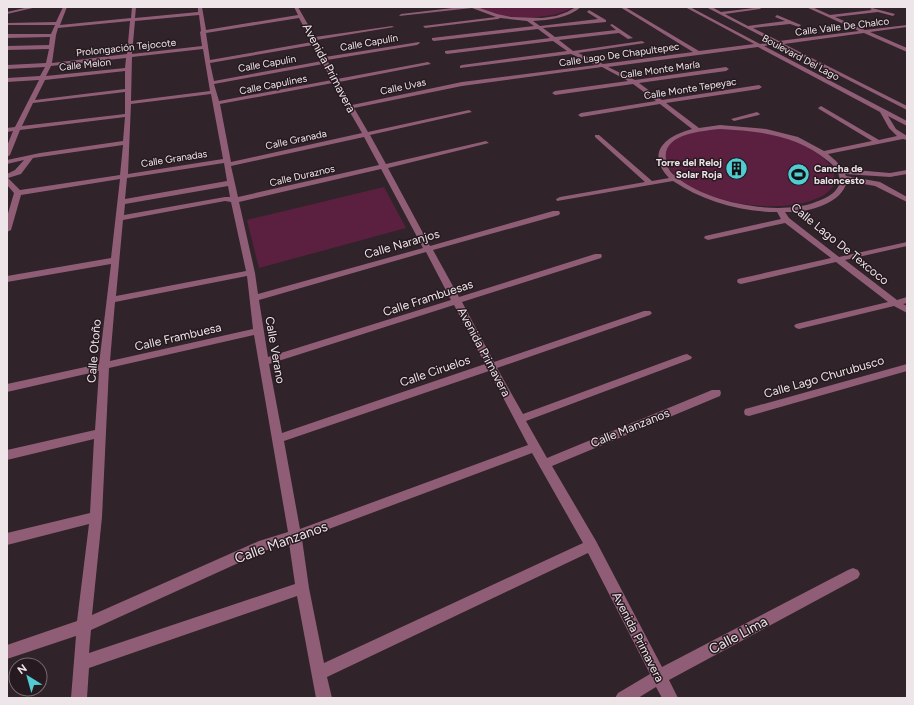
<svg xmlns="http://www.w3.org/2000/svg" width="914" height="705" viewBox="0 0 914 705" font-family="Figtree,sans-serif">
  <rect width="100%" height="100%" fill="#302329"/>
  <g fill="#5b2040">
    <path d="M477,7H573C552,21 499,21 477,7Z"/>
    <path d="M716,129C752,129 804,135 829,164C833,170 836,177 834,184C830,194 817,199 807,202C773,212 720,204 689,186C671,175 650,152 678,138C690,132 703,130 716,129Z"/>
    <path d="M384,187L406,228L259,268L247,220Z"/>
  </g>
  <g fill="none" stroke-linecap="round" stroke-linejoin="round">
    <g fill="#905d76" fill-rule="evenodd">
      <path d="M29,7H37L7,14V12Z"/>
      <path d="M63,7H67L60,25L131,18L132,7H136L135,18L198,12V7H202L206,30L298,15L294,7H298L315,37L392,26L394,27L316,40L325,57L419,42L420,43L417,45L327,60L337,79L428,62L431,64L339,82L352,105L462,82L596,65L571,54L460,68V66L462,65L567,51L553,41L447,54L445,53V51L550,38L538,29L434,41L432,40V38L534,26L527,21L500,18L498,19L425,28L423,26L496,17L472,8L399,16L401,14L461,7H477L497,14L511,17L542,18L556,16L567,12L576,7H581C568,18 550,20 533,21L540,26L598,19L587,12L589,10L606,20V22L543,28L555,37L616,30L610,25L612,24L633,38L628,39L619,33L559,40L573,51L642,41L645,43L578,53L603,64L693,52L620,7H625L699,51L754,44L685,7H690L760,44L773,42L706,7H712L721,12L762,7L760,9L725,14L748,26L785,21L775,17L777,15L801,25L799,27L790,24L753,28L779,41L859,31L806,7H812L830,15L872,10L870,9L872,8L895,14L893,16L878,12L835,17L865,30L907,25V27L870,32L907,48V52L864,33L784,44L907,106V110L778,44L764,46L907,121V126L888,116L896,129L907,136V140L903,139L828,154L836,161L843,169L890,173L907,170V174L890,177L845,174L846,176L880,182L907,197V202L875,186L847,181C842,205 805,213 785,212L789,218L839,257L907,242V246L845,260L897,300L907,297V303L903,304L907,306V313L894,306L799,329L796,328L794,326L796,324L888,302L836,262L741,284L738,283L737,281L738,279L831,258L785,223L708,240L704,238L705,236L781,219L777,212C740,212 703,201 673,181L557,201L556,199L560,197L645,182L595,137V135H599L652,181L669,178C645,152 666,136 692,129L660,104L581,117L578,115L581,113L656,101L633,84L555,95L552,93L555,91L628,81L602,67L462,86L354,108L368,132L469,110L472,112L370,135L386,164L486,141L489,143L388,168L430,246L553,211H559L560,213L559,215L433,250L459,297L595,254H601L602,256L601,258L462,302L494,362L644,311H650L652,313L650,315L497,368L523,414L683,355L687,354L692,357L691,359L526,421L547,458L712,390H720L721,393L720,396L552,466L596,541L662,667L848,570L853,568L858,570L860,574L858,578L669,680L678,698H662L656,687L638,698H615L618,693L650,674L588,553L327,677L332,698H316L297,596L89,668L87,698H71L76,636L7,659V645L77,621L89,524L7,545V533L90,513L94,439L7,460V450L95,430L99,371L7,392V384L99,364L111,264L7,282V276L111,258L120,179L21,195L11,230L7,232V217L14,193L7,185V174L15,170L24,160L7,164V160L40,153L123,141L125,117L20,130L10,155L7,157V146L13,131L7,132V128L15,127L39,80L7,82V78L40,76L45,67L7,69V65L46,63L49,49L7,50V46L49,45L50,37L7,38V34H51L55,25H7V23L56,22ZM199,15L201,31L200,32L202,46L132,54L135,21ZM299,18L312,42L210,60L206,33ZM130,21L127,54L52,63L56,35L58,28ZM313,45L322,61L214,81L210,63ZM758,47L880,112L889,128L897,136L879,140L821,106L818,108L819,109L872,141L824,151L798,137L766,129L720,125L699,128L666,103L759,89L762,87L759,85L662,100L639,83L726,71L729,69L726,67L635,80L608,67ZM203,49L210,91L131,101L132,57ZM126,58L125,68L46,76L51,66ZM323,64L332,80L219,101L214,84ZM125,71V89L35,100L45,80ZM333,83L362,133L231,162L220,104ZM125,92V114L22,126L33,103ZM211,94L223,159L128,174L131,104ZM720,129C759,131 797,135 828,161C836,167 843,177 838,187C833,196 821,200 813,203C775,216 704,202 674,175C669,171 667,166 666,159C662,134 702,131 720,129ZM364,137L379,165L238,197L231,166ZM123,145L120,175L20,190L8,178L21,174L33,158ZM224,163L227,181L125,199L127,178ZM381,169L423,248L258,294L255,273L239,202ZM228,186L230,197H225L124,215L125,204ZM225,201L231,202L246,271L116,296L123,220ZM426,252L451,300L268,357L259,300ZM247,276L253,329L110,361L115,302ZM454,305L485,364L282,433L269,364ZM254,335L288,532L259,541L92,615L102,517L109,368ZM489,371L528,445L300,529L284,441ZM532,453L583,543L324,663L309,588L302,539ZM289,543L295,584L89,653L91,630L267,550Z"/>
      <path d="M757,112L760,114L759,115L734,121L731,119Z"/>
      <path d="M907,364V371L749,416L745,415L744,412L745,409L749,408Z"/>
    </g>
  </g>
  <defs>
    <symbol id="building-disc" viewBox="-11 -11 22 22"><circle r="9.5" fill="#51ccd2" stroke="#261a20"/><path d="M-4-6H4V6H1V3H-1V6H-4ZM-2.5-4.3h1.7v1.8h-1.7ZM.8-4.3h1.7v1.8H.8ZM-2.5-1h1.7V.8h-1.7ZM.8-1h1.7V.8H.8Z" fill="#111"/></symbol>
    <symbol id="stadium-disc" viewBox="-11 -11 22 22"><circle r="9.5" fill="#51ccd2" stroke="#261a20"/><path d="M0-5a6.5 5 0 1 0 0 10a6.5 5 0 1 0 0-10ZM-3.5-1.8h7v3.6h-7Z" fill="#111"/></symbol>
  </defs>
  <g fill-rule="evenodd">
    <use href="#building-disc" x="724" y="156" width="25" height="25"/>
    <use href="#stadium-disc" x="786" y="162" width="25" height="25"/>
  </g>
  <g text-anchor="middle" stroke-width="3" stroke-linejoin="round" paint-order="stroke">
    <g font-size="10" fill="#eee5e8" stroke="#261a20">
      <text transform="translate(842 26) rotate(-7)" y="4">Calle Valle De Chalco</text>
      <text transform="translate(369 42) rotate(-10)" y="4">Calle Capulín</text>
      <text transform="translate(126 47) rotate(-6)" y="4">Prolongación Tejocote</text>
      <text transform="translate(619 54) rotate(-8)" y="4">Calle Lago De Chapultepec</text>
      <text transform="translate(801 57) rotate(28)" y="4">Boulevard Del Lago</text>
      <text transform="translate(267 63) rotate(-10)" y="4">Calle Capulin</text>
      <text transform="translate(85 64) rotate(-6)" y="4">Calle Melon</text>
      <text transform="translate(660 69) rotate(-8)" y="4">Calle Monte María</text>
      <text transform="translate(273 84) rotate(-11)" y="4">Calle Capulines</text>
      <text transform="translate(403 86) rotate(-12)" y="4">Calle Uvas</text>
      <text transform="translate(690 88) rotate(-9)" y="4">Calle Monte Tepeyac</text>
      <text transform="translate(296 139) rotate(-12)" y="4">Calle Granada</text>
      <text transform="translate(174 158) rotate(-9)" y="4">Calle Granadas</text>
      <text transform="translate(302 175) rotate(-13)" y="4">Calle Duraznos</text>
    </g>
    <g font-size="10" font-weight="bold" fill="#eee5e8" stroke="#261a20" text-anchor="end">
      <text x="722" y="166">Torre del Reloj<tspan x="722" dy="12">Solar Roja</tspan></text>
      <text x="814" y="172" text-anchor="start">Cancha de<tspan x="814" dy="12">baloncesto</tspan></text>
    </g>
    <g font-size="12" fill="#eee5e8" stroke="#261a20">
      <text transform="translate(329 68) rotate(62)" y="4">Avenida Primavera</text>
      <text transform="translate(402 244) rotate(-16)" y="4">Calle Naranjos</text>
      <text transform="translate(840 244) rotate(39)" y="4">Calle Lago De Texcoco</text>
      <text transform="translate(428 298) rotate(-18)" y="4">Calle Frambuesas</text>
      <text transform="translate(178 337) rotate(-13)" y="4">Calle Frambuesa</text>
      <text transform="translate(275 350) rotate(80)" y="4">Calle Verano</text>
      <text transform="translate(94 351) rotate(-85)" y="4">Calle Otoño</text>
      <text transform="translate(484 352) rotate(62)" y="4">Avenida Primavera</text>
      <text transform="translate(435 371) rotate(-19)" y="4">Calle Ciruelos</text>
      <text transform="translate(824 377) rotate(-16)" y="4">Calle Lago Churubusco</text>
      <text transform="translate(630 428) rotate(-22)" y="4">Calle Manzanos</text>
      <text transform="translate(638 637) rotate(63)" y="4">Avenida Primavera</text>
    </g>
    <g font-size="14" fill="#eee5e8" stroke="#261a20">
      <text transform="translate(281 542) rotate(-20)" y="5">Calle Manzanos</text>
      <text transform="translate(738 635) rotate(-28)" y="5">Calle Lima</text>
    </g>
  </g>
  <rect width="914" height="705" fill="none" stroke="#eee5e8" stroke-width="16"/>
  <g transform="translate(28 677) rotate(323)"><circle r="19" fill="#261a20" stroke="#766b70"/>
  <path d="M0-3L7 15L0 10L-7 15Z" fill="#51ccd2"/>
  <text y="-6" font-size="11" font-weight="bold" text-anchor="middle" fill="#eee5e8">N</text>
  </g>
</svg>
